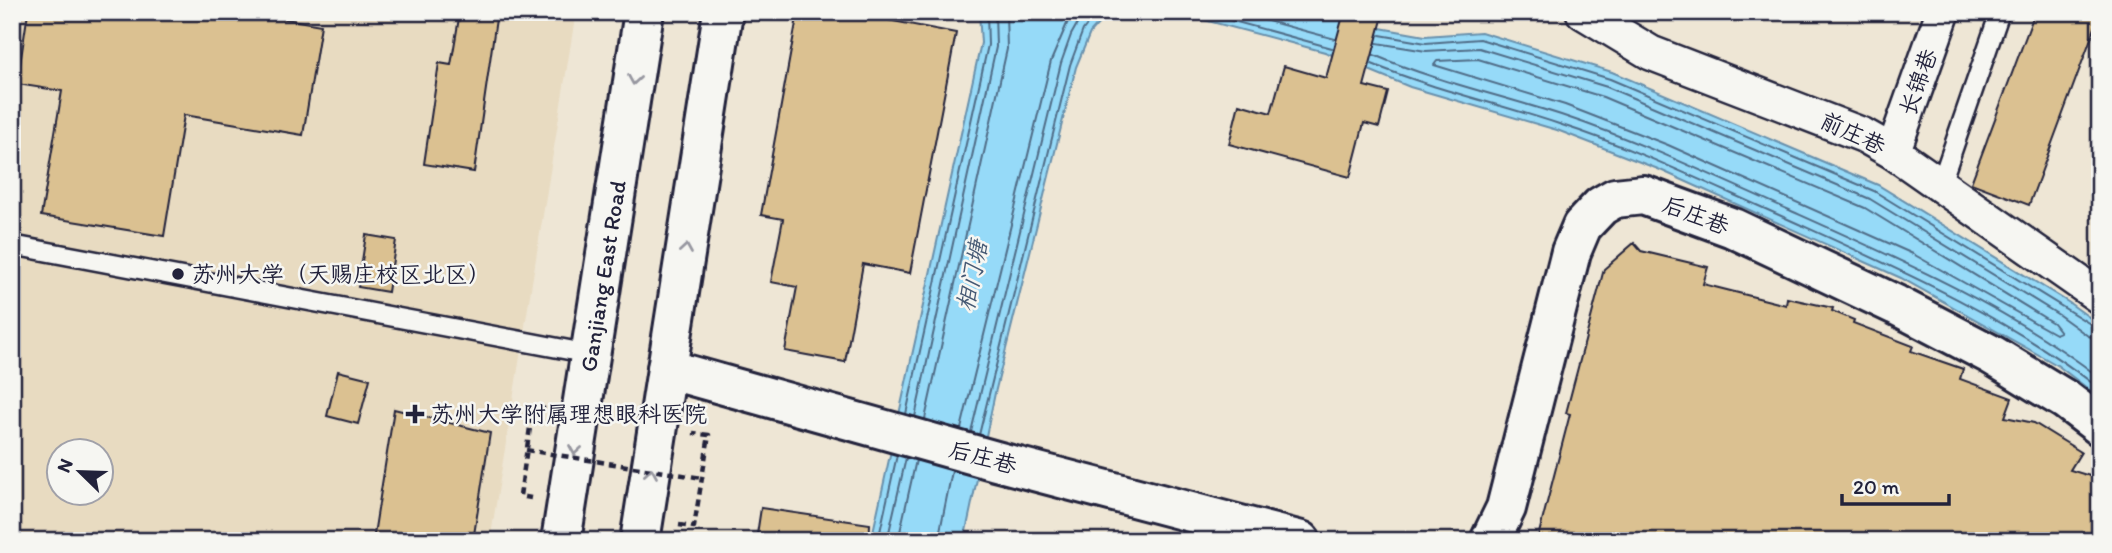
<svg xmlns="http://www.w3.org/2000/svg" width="2112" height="553" viewBox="0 0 2112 553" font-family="Itim,'LXGW WenKai TC',sans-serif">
  <rect width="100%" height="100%" fill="#eee6d5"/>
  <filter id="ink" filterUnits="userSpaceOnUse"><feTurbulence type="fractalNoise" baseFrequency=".0143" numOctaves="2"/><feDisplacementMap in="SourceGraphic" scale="14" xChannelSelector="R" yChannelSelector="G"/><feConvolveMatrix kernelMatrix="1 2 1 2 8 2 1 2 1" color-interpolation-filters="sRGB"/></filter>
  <g filter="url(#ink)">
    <path fill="#e8dbc1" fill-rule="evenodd" d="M12,12H576L490,541H12ZM60,452H102V494H60Z"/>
    <g fill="#96daf8" stroke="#6890ac" stroke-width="2">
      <path d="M979,12H1109L1090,33L1076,67L995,393L964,541H871L981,43Z"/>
      <path d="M1174,12H1347L1380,28L1425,36L1481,32L1612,72L1878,185L2068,302L2100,325V398L2057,365L1901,278L1658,169L1557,130L1410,87L1325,52Z"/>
    </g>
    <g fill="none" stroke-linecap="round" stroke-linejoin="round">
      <g stroke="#506c87" stroke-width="2">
        <path d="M1200,12L1332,48"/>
        <path d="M1234,12L1335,39"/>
        <path d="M1380,35L1426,43L1480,39L1610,79L1874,191L2100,330"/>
        <path d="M1377,43L1426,51L1479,48L1607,87L1870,199L2059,315L2088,336L2100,339"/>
        <path d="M1374,55C1435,81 1499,95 1561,115C1639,141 1713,176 1787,209C1892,256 2009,307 2100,378"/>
        <path d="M1478,59L1603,97L1865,208L2053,323L2060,332L2055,334L1913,254L1668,145L1565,105L1434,65L1437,61Z"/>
        <path d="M1372,64C1433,89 1496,103 1559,124C1634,148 1706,183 1779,215C1889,265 2004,314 2100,389"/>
        <path d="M906,414L988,45L987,12"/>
        <path d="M915,417L996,47L995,12"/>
        <path d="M925,419L1007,49L1006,12"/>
        <path d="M961,429L1051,61L1072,12"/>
        <path d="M971,432L1061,63L1071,35L1084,12"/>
        <path d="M979,435L1070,65L1083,30L1097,12"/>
        <path d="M878,541L897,455"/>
        <path d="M887,541L906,458"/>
        <path d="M898,541L916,460"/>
        <path d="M938,541L952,471"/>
      </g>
    </g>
    <g fill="#dbc191" stroke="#22223b" stroke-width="2">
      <path d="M28,12H245L321,25L303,135L184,115L164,236L41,216L62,91L17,84Z"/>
      <path d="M460,12H497L474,172L424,164L439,63L451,65Z"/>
      <path d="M798,12H846L956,33L910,273L863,264L845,362L785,351L797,287L771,282L783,219L761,215Z"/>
      <path d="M1344,12H1384L1364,86L1388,92L1379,127L1364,123L1350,177L1229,144L1239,104L1271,113L1284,66L1326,78Z"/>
      <path d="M2035,12L2100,14L2029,205L1971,183Z"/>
      <path d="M366,235L396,240L388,292L358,287Z"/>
      <path d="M1634,243L1641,251L1708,267L1703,284L1786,305L1787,298L1833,308L1832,311L1854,320L1853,323L1913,346L1911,351L1963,369L1960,379L2012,398L2005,417L2034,423L2081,452L2070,470L2100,479V541H1537L1570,414L1566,413L1604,269Z"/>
      <path d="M338,371L370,379L358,424L327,416Z"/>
      <path d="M394,409L490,433L473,541H373Z"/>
      <path d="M761,508L870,524L869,541H756Z"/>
    </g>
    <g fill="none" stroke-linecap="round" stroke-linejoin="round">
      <defs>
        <g id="service">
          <path d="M1940,186L2000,12"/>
          <path d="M12,245L590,354"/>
        </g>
        <g id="minor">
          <path d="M1583,12L1651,53L1863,135L1893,152L2100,297"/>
          <path d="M1893,152L1943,12"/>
        </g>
        <g id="tertiary">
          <path d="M667,369L996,461L1301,541"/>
          <path d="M1490,541L1506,508L1571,252L1582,226L1601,206L1615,198L1643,195L1733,228L1896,305L1992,355L2066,400L2100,426"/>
        </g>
        <g id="primary">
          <path d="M561,541L644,12"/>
          <path d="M640,541L723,12"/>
        </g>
      </defs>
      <use href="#service" stroke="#22223b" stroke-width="23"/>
      <use href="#minor" stroke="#22223b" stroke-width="38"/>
      <use href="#tertiary" stroke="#22223b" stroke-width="44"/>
      <use href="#primary" stroke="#22223b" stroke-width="44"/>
      <g stroke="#22223b" stroke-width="4.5" stroke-dasharray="7 5" stroke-linecap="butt">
        <path d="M531,498L520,496L533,407L545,409"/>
        <path d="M679,525L694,527L709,435L693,433"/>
      </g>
      <use href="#service" stroke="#f6f6f2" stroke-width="18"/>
      <use href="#minor" stroke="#f6f6f2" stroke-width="33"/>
      <use href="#tertiary" stroke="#f6f6f2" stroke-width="38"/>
      <use href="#primary" stroke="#f6f6f2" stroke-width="38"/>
      <path stroke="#22223b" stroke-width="4.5" stroke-dasharray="7 5" stroke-linecap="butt" d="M526,450L702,478"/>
    </g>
    <defs><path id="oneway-chevron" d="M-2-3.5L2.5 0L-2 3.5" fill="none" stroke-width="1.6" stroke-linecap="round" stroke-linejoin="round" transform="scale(1.75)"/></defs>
    <g stroke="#9797a0">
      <use href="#oneway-chevron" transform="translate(634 80) rotate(99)"/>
      <use href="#oneway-chevron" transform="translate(686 249) rotate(-81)"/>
      <use href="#oneway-chevron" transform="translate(575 450) rotate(99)"/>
      <use href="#oneway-chevron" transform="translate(651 473) rotate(-81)"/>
    </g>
  </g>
  <g fill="#22223b" stroke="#f6f6f2" stroke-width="2.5">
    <circle cx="178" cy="274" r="7"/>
    <path d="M411.5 403.5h7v7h7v7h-7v7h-7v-7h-7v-7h7z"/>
  </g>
  <g text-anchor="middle" stroke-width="5" stroke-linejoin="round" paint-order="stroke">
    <g font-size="23" fill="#22223b" stroke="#f6f6f2">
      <text transform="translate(1918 82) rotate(-70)" y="8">长锦巷</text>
      <text transform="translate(1853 133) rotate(25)" y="8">前庄巷</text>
      <text transform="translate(1696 215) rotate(21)" y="8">后庄巷</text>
      <text transform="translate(603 276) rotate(-81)" y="8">Ganjiang East Road</text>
      <text transform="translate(983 457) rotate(15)" y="8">后庄巷</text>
    </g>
    <g font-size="23" fill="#22223b" stroke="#f6f6f2" text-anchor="start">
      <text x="192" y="282">苏州大学（天赐庄校区北区）</text>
      <text x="431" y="422">苏州大学附属理想眼科医院</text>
    </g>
    <g font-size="24" font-style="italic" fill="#455974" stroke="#f6f6f2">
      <text transform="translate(972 276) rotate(-78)" y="8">相门塘</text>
    </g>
  </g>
  <rect width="2112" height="553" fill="none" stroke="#f6f6f2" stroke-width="42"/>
  <rect x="21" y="21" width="2070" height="511" fill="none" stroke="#22223b" stroke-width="2.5" filter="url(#ink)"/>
  <g transform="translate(80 472) rotate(293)"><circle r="33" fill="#f6f6f2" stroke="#a1a1a9" stroke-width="2"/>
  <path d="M0-5L12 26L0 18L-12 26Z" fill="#22223b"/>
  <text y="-10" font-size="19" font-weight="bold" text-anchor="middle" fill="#22223b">N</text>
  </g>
  <path d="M1842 494v10h107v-10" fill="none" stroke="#22223b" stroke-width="3.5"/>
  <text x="1853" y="494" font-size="21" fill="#22223b" stroke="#f6f6f2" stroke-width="5" paint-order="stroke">20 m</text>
</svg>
